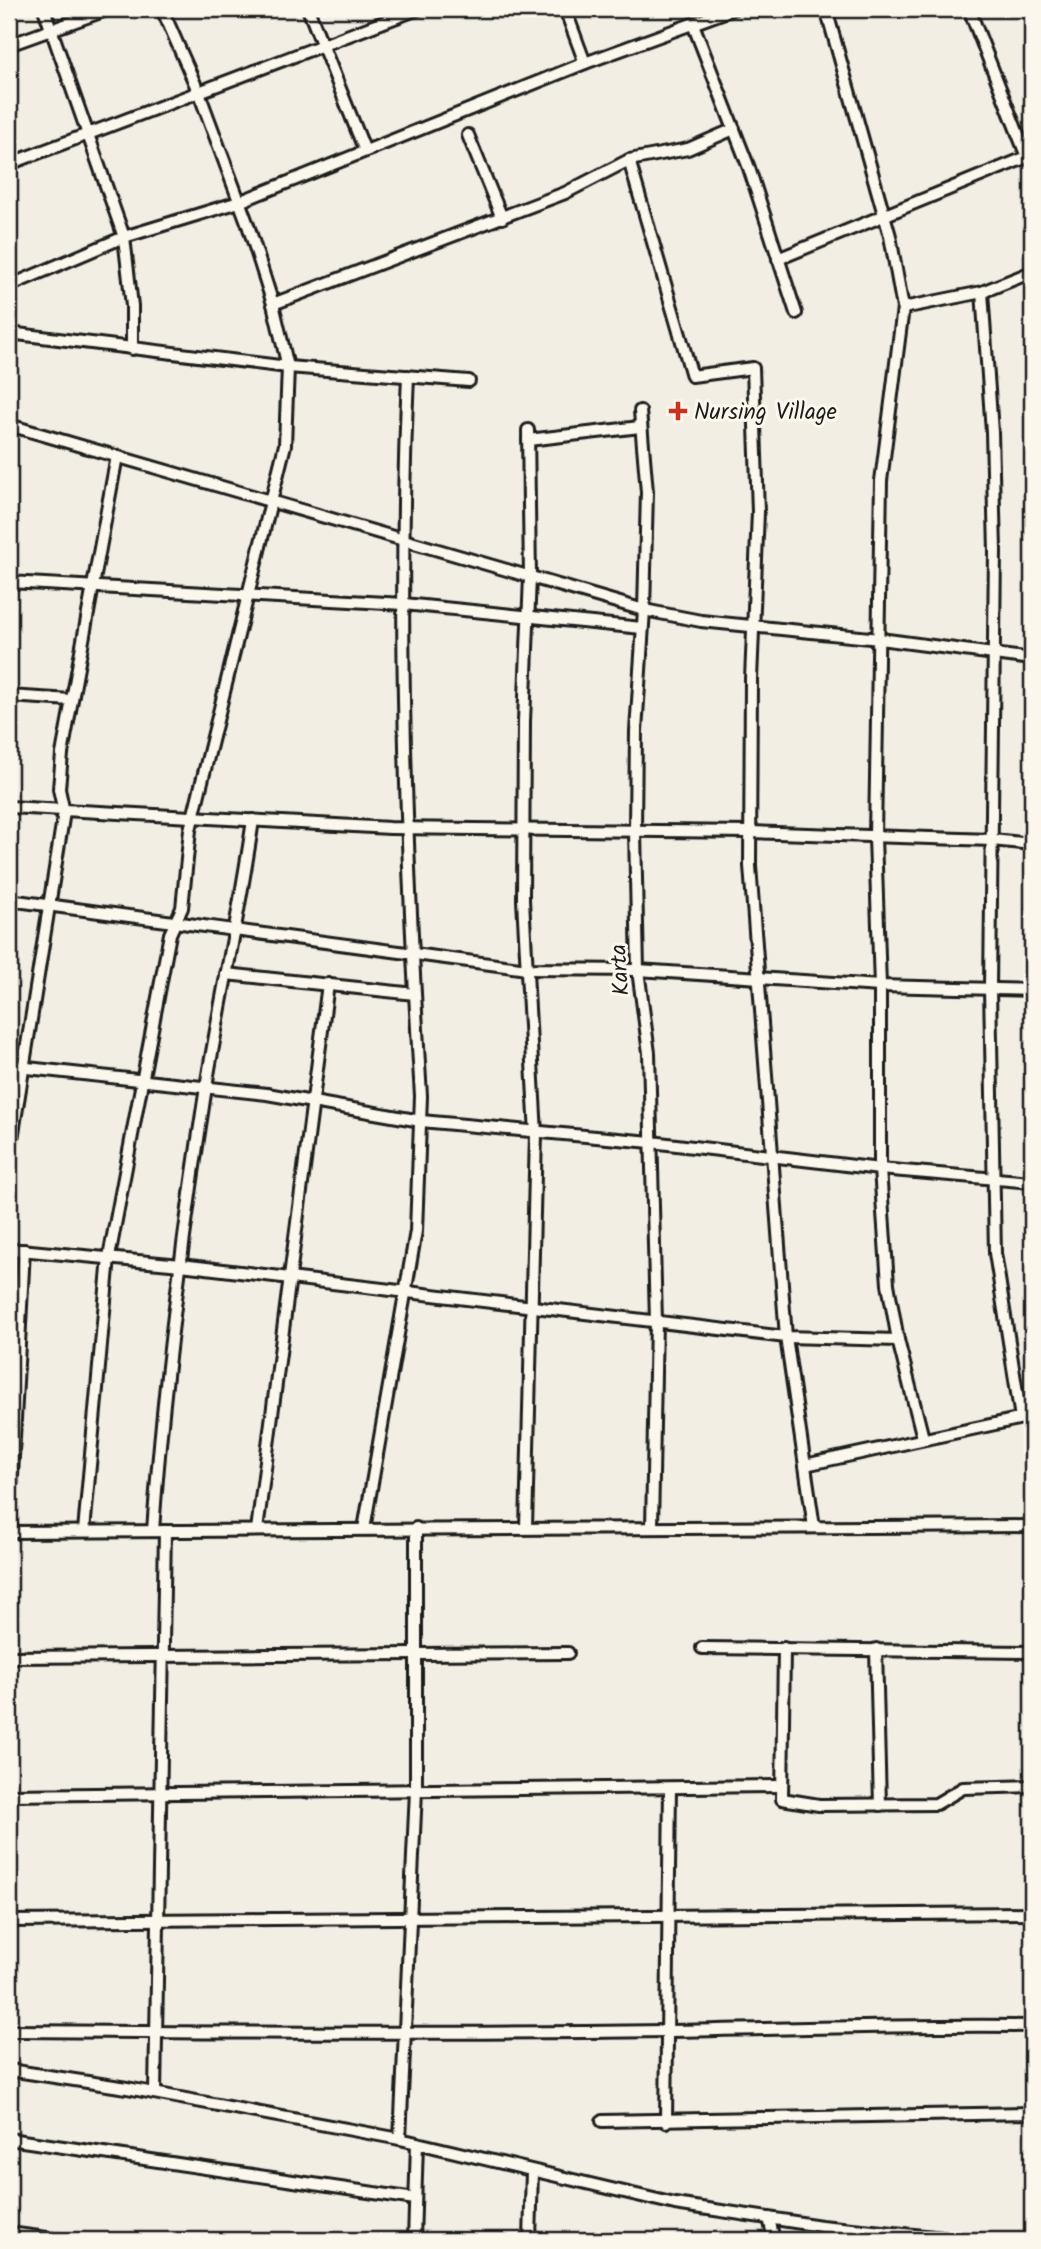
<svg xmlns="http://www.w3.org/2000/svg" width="1041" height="2249" viewBox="0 0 1041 2249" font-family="Kalam,sans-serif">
  <rect width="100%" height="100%" fill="#f2eee4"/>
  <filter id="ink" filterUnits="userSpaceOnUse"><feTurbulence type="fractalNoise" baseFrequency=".0143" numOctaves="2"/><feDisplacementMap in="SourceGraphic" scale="14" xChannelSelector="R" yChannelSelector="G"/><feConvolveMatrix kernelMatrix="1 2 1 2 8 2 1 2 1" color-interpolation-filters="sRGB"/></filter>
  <g filter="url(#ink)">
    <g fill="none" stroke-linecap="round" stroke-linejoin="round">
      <defs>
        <g id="minor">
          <path d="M44,9L124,237L132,306V349"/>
          <path d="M308,9L365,151"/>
          <path d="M565,9L585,63"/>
          <path d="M826,9L890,236L903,308L881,481L875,837L880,986V1169L888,1284L898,1340L923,1438"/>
          <path d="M969,9L1027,157"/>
          <path d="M693,24L749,168L796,313"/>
          <path d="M9,45L109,9"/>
          <path d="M468,135L502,218"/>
          <path d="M629,160L692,376L753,368L758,512L751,679L750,866L786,1337L814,1527"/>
          <path d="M9,164L418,9"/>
          <path d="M778,259L1032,155"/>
          <path d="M9,286L124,237L239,202L585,63L733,9"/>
          <path d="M982,292L992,432L995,551L990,988L995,1253L1021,1418"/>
          <path d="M273,304L565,193L629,160L688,149L734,129"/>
          <path d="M903,308L982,292L1032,272"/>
          <path d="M9,333L288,367L469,381"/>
          <path d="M640,411L647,492L644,610L636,731L635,831L638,970L649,1053L656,1321L652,1527"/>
          <path d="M9,425L644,610L701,621L880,639L1032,659"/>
          <path d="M528,440L640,427"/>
          <path d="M9,582L404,604L642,628"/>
          <path d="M9,696L71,700"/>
          <path d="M9,807L390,828L750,832L992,840L1032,844"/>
          <path d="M9,900L527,969L638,970L880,986L1032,990"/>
          <path d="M226,974L415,994"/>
          <path d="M9,1066L267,1094L421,1121L651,1142L880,1169L1032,1182"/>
          <path d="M9,1158L64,812L59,789L62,754L117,456"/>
          <path d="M9,1249L181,1265L786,1337L898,1340"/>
          <path d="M805,1465L1032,1416"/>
          <path d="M526,1528L536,1134L523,900L524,721L530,577L528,430"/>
          <path d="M364,1529L416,1231L421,1096C406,857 397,616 408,376"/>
          <path d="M257,1530L328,984"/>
          <path d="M84,1531L109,1257L170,934L182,908L190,830L285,445L288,367L273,304L248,225L199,93L162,9"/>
          <path d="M153,1531C163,1383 183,1234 206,1087C221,997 240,910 253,820"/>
          <path d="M9,1532L1032,1526"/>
          <path d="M9,1532L24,1250"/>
          <path d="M702,1648L1032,1652"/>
          <path d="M784,1648L782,1799L819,1805L936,1804L963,1788L1032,1786"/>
          <path d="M876,1649L880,1805"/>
          <path d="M9,1657L568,1653"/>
          <path d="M9,1795L780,1786"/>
          <path d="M9,1921L1032,1913"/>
          <path d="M9,2031C228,2033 447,2034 666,2031C788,2029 910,2024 1032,2026"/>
          <path d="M9,2070L127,2088L400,2139L675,2204L821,2226L966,2240"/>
          <path d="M155,2093L165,1531"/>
          <path d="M602,2121L1032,2113"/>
          <path d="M666,2122L670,1788"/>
          <path d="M9,2139L415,2199"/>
          <path d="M400,2139L416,1790V1528"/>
          <path d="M769,2218L774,2240"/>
          <path d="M9,2233L62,2240"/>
          <path d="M414,2240L417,2143"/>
          <path d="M530,2240L532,2171"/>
        </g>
      </defs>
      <use href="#minor" stroke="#1c1c1c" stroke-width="16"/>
      <use href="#minor" stroke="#fbf7ec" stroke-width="10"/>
    </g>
  </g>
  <path fill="#c8321e" stroke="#fbf7ec" stroke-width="2.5" d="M674.5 400.5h7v7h7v7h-7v7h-7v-7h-7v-7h7z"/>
  <g text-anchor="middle" stroke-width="6" stroke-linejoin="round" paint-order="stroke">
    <g font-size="23" fill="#1c1c1c" stroke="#fbf7ec" text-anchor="start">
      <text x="694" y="419">Nursing Village</text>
    </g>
    <g font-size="23" fill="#1c1c1c" stroke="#fbf7ec">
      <text transform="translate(619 970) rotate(-94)" y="8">Karta</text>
    </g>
  </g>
  <rect width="1041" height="2249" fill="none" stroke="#fbf7ec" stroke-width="35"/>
  <rect x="18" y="18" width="1006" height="2214" fill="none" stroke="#1c1c1c" stroke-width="2.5" filter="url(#ink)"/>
</svg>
